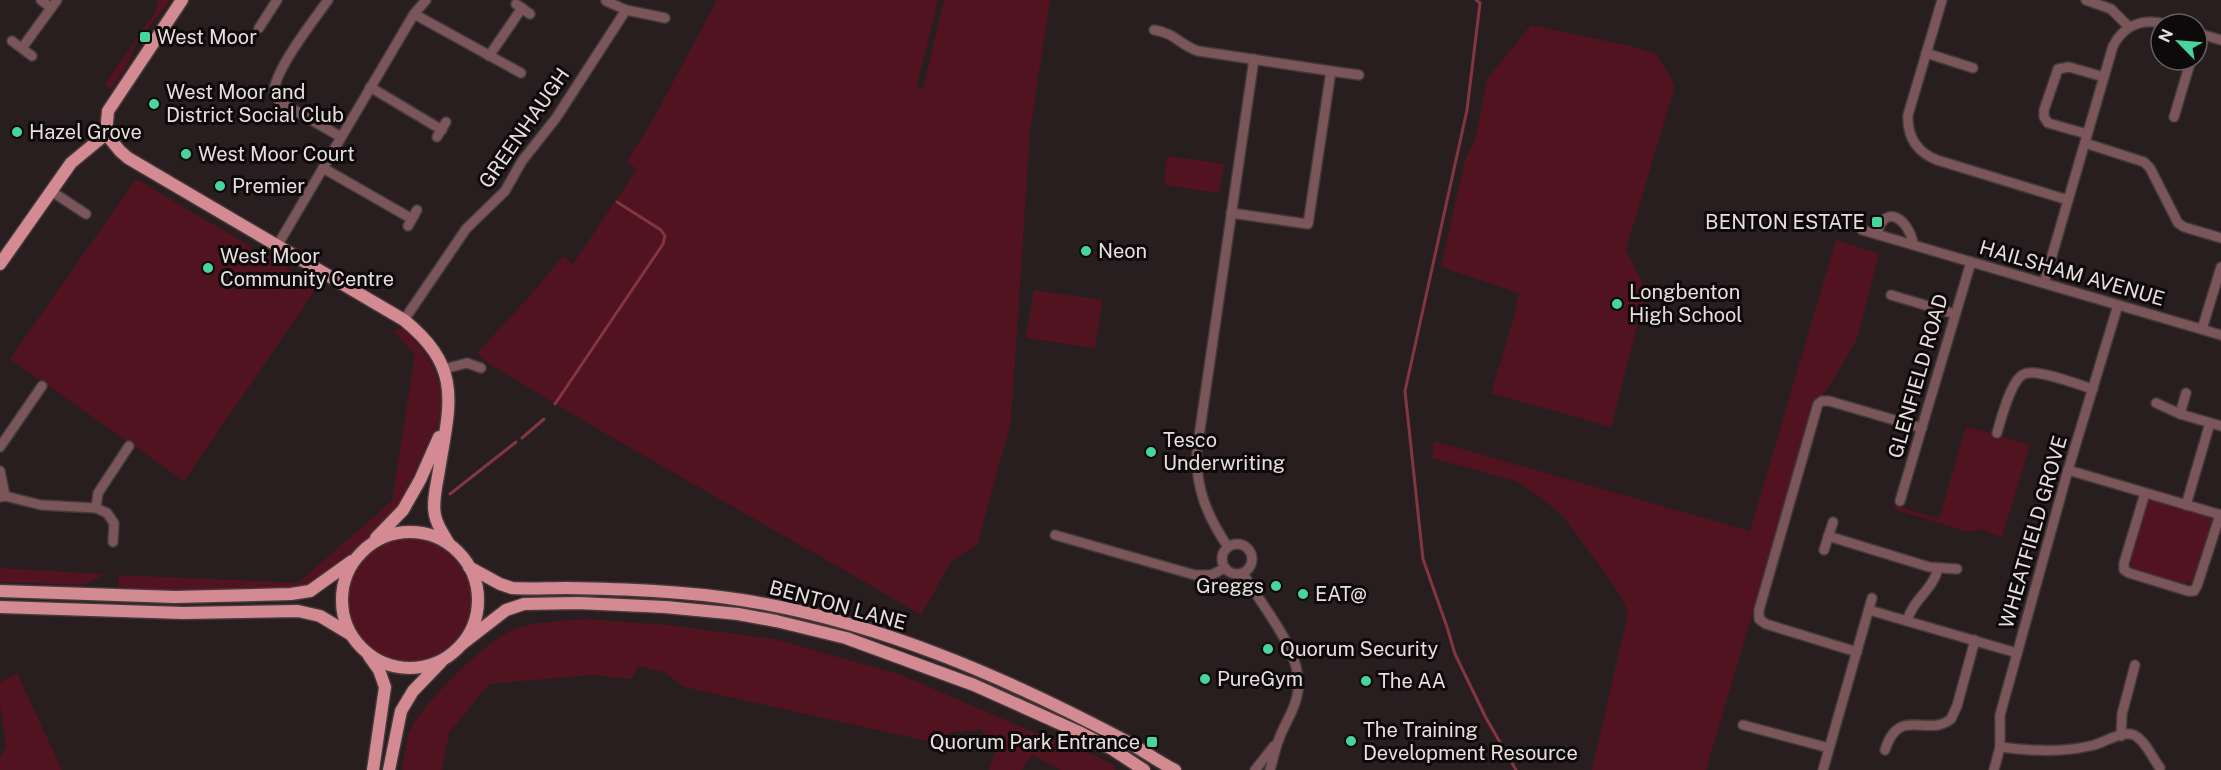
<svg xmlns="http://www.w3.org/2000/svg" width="2221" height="770" viewBox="0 0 2221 770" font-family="'Public Sans',sans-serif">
  <rect width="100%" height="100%" fill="#291e1f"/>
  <g fill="#50131f">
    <path d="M158,0H170L135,46L128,64L111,89L105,84L156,11Z"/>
    <path d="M717,0H938L917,86L923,89L944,0H1050L1030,131L1011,422L977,545L951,562L921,615C777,530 630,451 488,363L477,353L528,298L563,256L573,264L637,169L626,162L650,125Z"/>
    <path d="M1531,25L1635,47L1656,54L1675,85L1626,250L1646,291L1611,427L1491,393L1513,321L1519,293L1441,267L1465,160L1476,137L1487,79Z"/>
    <path d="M1167,156L1224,164L1219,193L1164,185Z"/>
    <path d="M136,179L318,286L184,481L10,359Z"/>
    <path d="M1836,240L1879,254L1856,342L1822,397L1815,402L1706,770H1592L1628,613L1621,596L1564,517L1544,500L1516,481L1432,458L1434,441L1750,531Z"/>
    <path d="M1034,290L1102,300L1095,348L1026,338Z"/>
    <path d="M403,329C429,352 447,382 440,418C436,435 426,452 418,468C410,485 404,502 392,516C372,539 345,558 323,577L312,586L297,590L118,589L119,575L298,583L392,501L415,355L393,330Z"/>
    <path d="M1966,426L2030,445L2002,537L1978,529L1969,532L1893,509L1895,505L1939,519Z"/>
    <path d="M2149,501C2162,500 2203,512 2212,520L2213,526L2194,581L2181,585C2166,581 2136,578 2130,562L2147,504Z"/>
    <circle cx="409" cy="600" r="62"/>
    <path d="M0,568L106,574L83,585L0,582Z"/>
    <path d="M586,619L669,625L774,639L899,674L1031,731L1073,745L1112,764L1116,770H1061L1032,755L1022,770H989L997,745L980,730L953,732L931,742L684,687L664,672L639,666L631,679L592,675L489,684L449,733L442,770H402C404,758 405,744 409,733C419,707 486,641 512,630C535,621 562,621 586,619Z"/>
    <path d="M17,673L62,770H0V759L6,745L0,705V683Z"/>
  </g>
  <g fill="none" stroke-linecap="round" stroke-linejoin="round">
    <g stroke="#833642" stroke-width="3">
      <path d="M1476,0L1480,3L1467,110L1405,391L1423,559L1447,627L1455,654L1486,718L1516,770"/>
      <path d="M555,404L663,244L665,236L661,230L617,202"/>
      <path d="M522,438L544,419"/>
      <path d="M450,494L516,442"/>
    </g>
    <defs>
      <g id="minor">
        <path d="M41,0L51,8"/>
        <path d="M328,0C314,20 275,69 274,92L280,102L341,137"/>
        <path d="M1942,0L1908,115C1907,137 1917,152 1937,160L2068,200"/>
        <path d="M2086,0L2111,9L2129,27"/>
        <path d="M606,1L626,10L665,18"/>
        <path d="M516,4L530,14"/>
        <path d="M414,14L521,73"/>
        <path d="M259,28L277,0"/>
        <path d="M1154,30C1175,33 1180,45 1198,51L1331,71L1308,224L1231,213"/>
        <path d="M2197,33L2221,40"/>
        <path d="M12,41L32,56"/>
        <path d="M22,48L57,0"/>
        <path d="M1926,53L1973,68"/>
        <path d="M489,56L522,8"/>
        <path d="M1331,71L1359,75"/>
        <path d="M370,87L442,130"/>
        <path d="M2174,117L2191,60"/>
        <path d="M2087,134L2048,123L2044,117V110L2058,69L2069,67L2104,77"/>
        <path d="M437,137L446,122"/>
        <path d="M2085,143L2144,162L2150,168L2178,223L2184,227L2221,238"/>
        <path d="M323,168L412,219"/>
        <path d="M51,191L86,214"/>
        <path d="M408,226L417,210"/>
        <path d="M1862,230L2221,335"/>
        <path d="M1877,234C1885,201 1910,221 1913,244"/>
        <path d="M277,246L414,14L426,0"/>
        <path d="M2044,283L2113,46C2124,25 2143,18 2166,24"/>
        <path d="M1891,295L1955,314"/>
        <path d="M404,320L466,229L505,191L522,161L556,118L626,10"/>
        <path d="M2202,329L2221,267"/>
        <path d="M444,369L467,363L481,368"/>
        <path d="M2186,393L2180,414L2221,426"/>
        <path d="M2156,403L2180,414"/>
        <path d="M1997,433C2001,419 2011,380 2024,374C2036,368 2079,385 2093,389"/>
        <path d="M0,447L42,386"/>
        <path d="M2068,470L2221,515"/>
        <path d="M0,471L5,496L0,497"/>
        <path d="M2145,493L2124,563V570L2129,573L2188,591H2194L2197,586L2220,515"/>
        <path d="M5,496L41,505L96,508L107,513L114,523L113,542"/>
        <path d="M1900,501L1971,262"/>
        <path d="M2186,505L2210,423"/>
        <path d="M96,508L98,493L129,446"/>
        <path d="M1055,535L1195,575H1211L1225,568"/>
        <path d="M1828,536L1929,567L1957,569"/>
        <circle cx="1237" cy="559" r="15"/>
        <path d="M1228,547C1207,516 1195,487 1197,450L1254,59"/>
        <path d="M1824,550L1833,522"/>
        <path d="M1243,573C1262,608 1307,655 1297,696C1294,712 1284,724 1279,739C1275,749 1273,760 1270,770"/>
        <path d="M1869,610L2017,653"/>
        <path d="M1907,621C1913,599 1932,591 1938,569"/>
        <path d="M1857,652L1766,624L1759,619V610L1818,404L1822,401H1829L1922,428"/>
        <path d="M1743,725L1829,748"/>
        <path d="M2121,736L2122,714L2135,665"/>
        <path d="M2000,747C2032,751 2063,753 2094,745C2105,742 2123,730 2134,735C2145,740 2153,759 2160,768"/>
        <path d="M1885,750C1899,705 1927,738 1951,719L1957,706L1975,640"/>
        <path d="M1255,770L1274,746"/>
        <path d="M1823,770L1872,598"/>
        <path d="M1994,770L2000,747V715L2068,470L2118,305"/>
      </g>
      <g id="major">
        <path d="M182,0L108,111L106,134L120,151L128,158L404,320C463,368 450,403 439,470C437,484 432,501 435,515C437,526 444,535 449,544"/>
        <path d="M0,264L71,163L106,134"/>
        <circle cx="410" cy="600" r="68"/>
        <path d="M376,538L403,510L420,480L439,437"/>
        <path d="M469,567L500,584L512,588C530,589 548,588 566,588C625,589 684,591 742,600C876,621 1005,677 1124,740C1141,749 1157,761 1175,770"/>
        <path d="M0,591L175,597L291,594L310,591L352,561"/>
        <path d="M0,607L183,613L298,611L320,616L350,634"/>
        <path d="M462,644L506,610L524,604L578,603L665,607L738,614L776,621L846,638L974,685L1081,733L1112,749L1144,770"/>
        <path d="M369,656L379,670L385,687L373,770"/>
        <path d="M389,770L401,711L413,691L441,662"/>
      </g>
    </defs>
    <use href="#minor" stroke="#44393a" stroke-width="12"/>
    <use href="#major" stroke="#44393a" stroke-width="15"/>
    <use href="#minor" stroke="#7a565a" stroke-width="9"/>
    <use href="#major" stroke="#d48a92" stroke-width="12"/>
  </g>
  <g fill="#48d49d" stroke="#0e090a" stroke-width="2">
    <rect x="139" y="31" width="12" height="12" rx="3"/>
    <circle cx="154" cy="104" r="6"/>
    <circle cx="17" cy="132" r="6"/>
    <circle cx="186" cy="154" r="6"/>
    <circle cx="220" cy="186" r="6"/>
    <rect x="1871" y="216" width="12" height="12" rx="3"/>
    <circle cx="1086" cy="251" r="6"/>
    <circle cx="208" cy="268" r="6"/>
    <circle cx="1617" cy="304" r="6"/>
    <circle cx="1151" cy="452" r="6"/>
    <circle cx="1276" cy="586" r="6"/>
    <circle cx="1303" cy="594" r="6"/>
    <circle cx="1268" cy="649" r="6"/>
    <circle cx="1205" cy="679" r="6"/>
    <circle cx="1366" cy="681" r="6"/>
    <circle cx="1351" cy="741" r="6"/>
    <rect x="1146" y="736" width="12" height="12" rx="3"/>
  </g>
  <g text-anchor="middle" stroke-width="6" stroke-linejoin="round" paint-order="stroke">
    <g font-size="20" fill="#e7dfdf" stroke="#0e090a" text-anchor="start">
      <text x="157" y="44">West Moor</text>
      <text x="166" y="99">West Moor and<tspan x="166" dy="23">District Social Club</tspan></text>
      <text x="29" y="139">Hazel Grove</text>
      <text x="198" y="161">West Moor Court</text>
      <text x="232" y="193">Premier</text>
      <text x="1865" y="229" text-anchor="end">BENTON ESTATE</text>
      <text x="1098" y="258">Neon</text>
      <text x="220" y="263">West Moor<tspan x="220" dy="23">Community Centre</tspan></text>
      <text x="1629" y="299">Longbenton<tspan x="1629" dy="23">High School</tspan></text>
      <text x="1163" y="447">Tesco<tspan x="1163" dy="23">Underwriting</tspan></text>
      <text x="1264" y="593" text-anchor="end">Greggs</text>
      <text x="1315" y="601">EAT@</text>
      <text x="1280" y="656">Quorum Security</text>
      <text x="1217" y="686">PureGym</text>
      <text x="1378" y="688">The AA</text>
      <text x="1363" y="737">The Training<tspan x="1363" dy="23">Development Resource</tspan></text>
      <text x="1140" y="749" text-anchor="end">Quorum Park Entrance</text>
    </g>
    <g font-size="20" fill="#e7dfdf" stroke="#0e090a">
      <text transform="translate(524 128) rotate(-55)" y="7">GREENHAUGH</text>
      <text transform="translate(2072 273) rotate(16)" y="7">HAILSHAM AVENUE</text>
      <text transform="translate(1918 376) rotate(-74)" y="7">GLENFIELD ROAD</text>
      <text transform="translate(2033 532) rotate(-74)" y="7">WHEATFIELD GROVE</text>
      <text transform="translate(838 605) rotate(15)" y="7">BENTON LANE</text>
    </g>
  </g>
  <g transform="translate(2179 42) rotate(295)"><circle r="28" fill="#0e090a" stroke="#655f5f" stroke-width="1.5"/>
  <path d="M0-4.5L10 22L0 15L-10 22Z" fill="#48d49d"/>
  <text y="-9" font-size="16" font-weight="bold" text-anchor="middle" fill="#e7dfdf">N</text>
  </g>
</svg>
